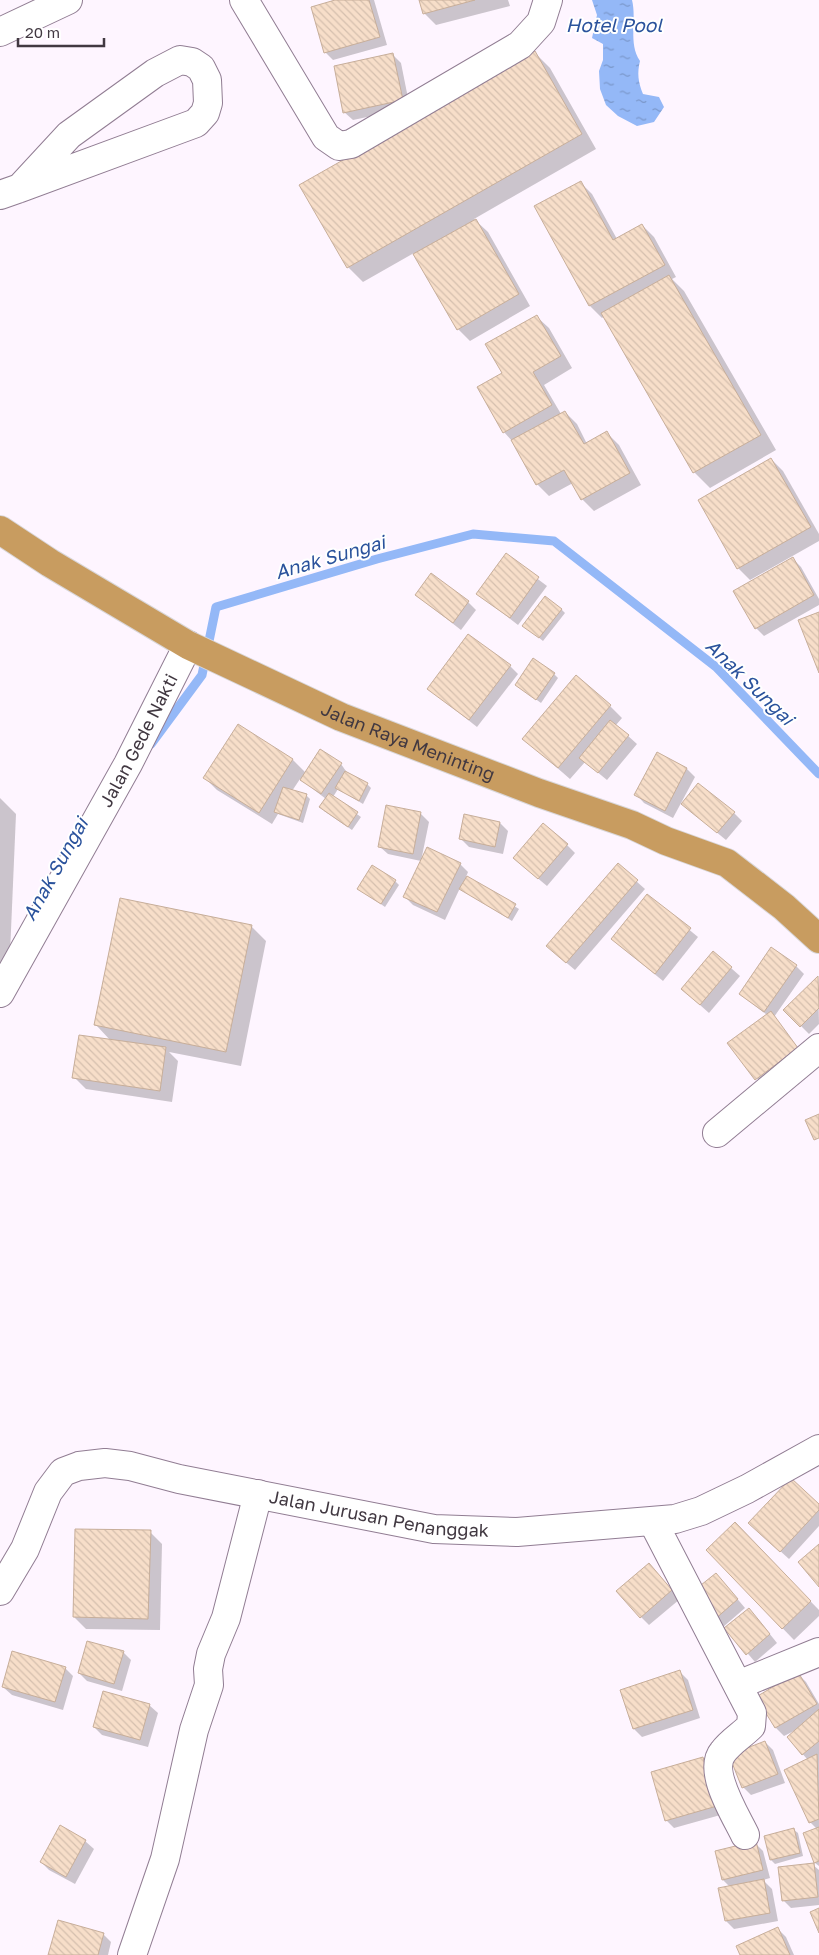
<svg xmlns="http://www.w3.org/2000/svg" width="819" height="1955" viewBox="0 0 819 1955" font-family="'Golos Text',sans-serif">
  <defs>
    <pattern id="water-ripples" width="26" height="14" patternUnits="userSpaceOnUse" patternTransform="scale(1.25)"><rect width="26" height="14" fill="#94b8f7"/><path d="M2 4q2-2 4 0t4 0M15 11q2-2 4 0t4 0" fill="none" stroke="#7a97ca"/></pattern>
    <pattern id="building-back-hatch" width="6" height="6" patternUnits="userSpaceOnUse" patternTransform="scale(1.25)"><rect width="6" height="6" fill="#f7dec9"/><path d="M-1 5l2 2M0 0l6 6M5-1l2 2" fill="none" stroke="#d5bfae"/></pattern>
  </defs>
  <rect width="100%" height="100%" fill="#fef5ff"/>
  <path fill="url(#water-ripples)" d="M592,0H632C637,20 628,43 640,61C637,73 638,82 643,94L659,97L664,107L654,122L637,126L618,116L606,105L600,89L599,71L603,60V44L592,38L597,15Z"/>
  <g fill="#0003">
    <path d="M340,0H374L387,45L333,60L325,52Z"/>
    <path d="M420,0H508L510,6L436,25L424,13Z"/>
    <path d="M534,52L550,68L596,149L474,219L488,232L530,306L470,341L458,329L414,253L363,282L348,267Z"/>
    <path d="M393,55L401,63L410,108L353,120L344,112Z"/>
    <path d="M580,182L592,194L617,239L642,225L654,237L676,277L672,279L684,291L776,450L710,488L694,472L605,316L602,318L590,306L536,207Z"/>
    <path d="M537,317L549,328L572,368L544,385L561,414L565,412L577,424L587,444L607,433L619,445L641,485L594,511L582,499L573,483L549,496L537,484L513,442L504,432V374Z"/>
    <path d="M771,459L783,471L819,534V541L750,580L738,568Z"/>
    <path d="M506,555L547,586L518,625L478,594Z"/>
    <path d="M793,559L801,567L819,599V605L764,636L756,628Z"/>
    <path d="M416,595L468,602L476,610L461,630Z"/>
    <path d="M561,609L565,613L543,641L528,629Z"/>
    <path d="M510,666L518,674L477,727L429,689Z"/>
    <path d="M554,674L558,678L541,703L516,685Z"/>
    <path d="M610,706L622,718L616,725L637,744L607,780L585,762L570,779L524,739Z"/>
    <path d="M238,726L293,760L306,773L341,764L348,774L367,784L371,788L363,804L338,789L333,797L361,817L352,830L324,811L326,799L300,779L292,791L306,795L310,799L303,823L278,814L272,824L217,790L205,778Z"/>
    <path d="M657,754L687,769L695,777L673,818L644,803L636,794Z"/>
    <path d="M0,798L16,814L9,977H0Z"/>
    <path d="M682,804L734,813L742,821L726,840Z"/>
    <path d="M420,813L429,822L421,861L388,854L379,846Z"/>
    <path d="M500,823L508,831L503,854L469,847L461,839Z"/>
    <path d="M567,845L575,853L547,886L523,866Z"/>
    <path d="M460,864L468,872L466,877L519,909L512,921L460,888L445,920L413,905L405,897Z"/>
    <path d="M618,865L645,889L575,970L556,954Z"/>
    <path d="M395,881L399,885L385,907L359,889Z"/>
    <path d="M647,895L698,937L663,981L612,939Z"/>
    <path d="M251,926L266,941L241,1066L169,1052L178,1061L172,1102L86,1089L74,1077L111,1041L96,1025Z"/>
    <path d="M713,952L740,976L709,1013L682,989Z"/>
    <path d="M796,966L804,974L774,1017L805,1057L764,1087L729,1043L767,1015L740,994Z"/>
    <path d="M818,978L819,1024L809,1034L785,1010Z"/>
    <path d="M819,1506V1526L789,1559L758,1531Z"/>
    <path d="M735,1524L819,1610V1616L794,1640L707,1550Z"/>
    <path d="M150,1532L162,1544L160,1630L86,1629L74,1617Z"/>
    <path d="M657,1573L680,1599L649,1625L641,1617Z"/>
    <path d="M724,1583L745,1608L723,1627L715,1619Z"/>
    <path d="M757,1618L777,1643L755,1662L726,1628Z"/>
    <path d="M123,1652L131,1660L122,1691L87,1681L79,1673Z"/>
    <path d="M65,1668L73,1676L63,1710L12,1695L3,1687Z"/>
    <path d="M680,1672L688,1680L700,1718L642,1737L634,1729L622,1690Z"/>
    <path d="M798,1674L806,1682L819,1704V1866L815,1863L817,1829L810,1822L808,1760L788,1738L798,1729L784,1736L776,1728L758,1697Z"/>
    <path d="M149,1705L158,1713L148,1747L102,1735L94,1727Z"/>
    <path d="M765,1742L773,1750L785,1783L751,1795L743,1787Z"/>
    <path d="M703,1758L711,1766L724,1814L674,1828L666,1820Z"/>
    <path d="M794,1830L798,1833L803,1856L775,1864L771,1860Z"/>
    <path d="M85,1841L94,1849L75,1884L49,1870L41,1862Z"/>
    <path d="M755,1843L763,1851L770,1878L763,1880L772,1889L778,1921L734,1929L726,1921L730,1887L723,1880Z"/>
    <path d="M813,1865L819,1870V1905L791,1908L783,1900Z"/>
    <path d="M778,1929L786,1937L794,1955H741Z"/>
    <path d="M103,1934L111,1942L108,1955H49Z"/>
  </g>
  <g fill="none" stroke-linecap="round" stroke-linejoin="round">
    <path stroke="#94b8f7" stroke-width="9" d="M151,744L202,675L216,607L377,559L473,534L554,541L716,667L819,774"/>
  </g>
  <g fill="url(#building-back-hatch)" stroke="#c7ae9a">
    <path d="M335,0H369L380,37L324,53L311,7Z"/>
    <path d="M419,0H475L423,14Z"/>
    <path d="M535,51L582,134L347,268L299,185Z"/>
    <path d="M393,53L403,100L343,113L334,66Z"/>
    <path d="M581,181L613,240L642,224L665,265L589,306L534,206Z"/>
    <path d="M476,219L519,294L457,330L413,254Z"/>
    <path d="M669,275L761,435L693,473L601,313Z"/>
    <path d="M537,315L561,356L533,372L552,405L503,433L477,387L502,373L485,344Z"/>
    <path d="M565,411L584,444L607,431L630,473L581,500L564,470L536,485L511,440Z"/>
    <path d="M771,458L811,527L737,569L698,500Z"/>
    <path d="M506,553L539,577L510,618L476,594Z"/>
    <path d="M793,557L814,595L755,629L733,591Z"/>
    <path d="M431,573L469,601L453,623L415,595Z"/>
    <path d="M545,596L562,609L539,638L522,626Z"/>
    <path d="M819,612V673L798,620Z"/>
    <path d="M468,634L511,665L469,720L427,689Z"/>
    <path d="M533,658L555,673L536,700L515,685Z"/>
    <path d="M576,675L611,705L558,768L522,739Z"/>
    <path d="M610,720L629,735L598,773L579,758Z"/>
    <path d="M238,724L293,759L259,813L203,778Z"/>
    <path d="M320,749L342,763L321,794L300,780Z"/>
    <path d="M657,752L687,768L665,811L634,795Z"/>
    <path d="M345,771L368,783L359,801L335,788Z"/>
    <path d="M698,783L735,812L717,833L681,804Z"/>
    <path d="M283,787L307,794L299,820L274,812Z"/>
    <path d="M329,793L358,812L348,827L319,807Z"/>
    <path d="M386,805L421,812L413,854L378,847Z"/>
    <path d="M464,814L500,822L495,847L459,839Z"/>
    <path d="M543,823L568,844L538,879L513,858Z"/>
    <path d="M427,847L461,863L437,912L403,897Z"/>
    <path d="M618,863L638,880L566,963L546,946Z"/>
    <path d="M372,865L396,880L381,904L357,889Z"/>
    <path d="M467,876L516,904L508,918L459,889Z"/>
    <path d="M647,894L691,928L655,974L611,939Z"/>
    <path d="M120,898L252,925L226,1052L94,1025Z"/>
    <path d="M771,947L797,965L764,1012L739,994Z"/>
    <path d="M713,951L732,967L700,1005L681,989Z"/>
    <path d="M818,976L819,1008L800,1027L783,1010Z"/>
    <path d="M771,1011L798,1048L755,1080L727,1043Z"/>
    <path d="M79,1035L166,1047L160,1091L72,1078Z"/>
    <path d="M819,1114V1138L814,1140L805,1120Z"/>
    <path d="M791,1478L819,1504V1510L780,1552L748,1523Z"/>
    <path d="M735,1522L811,1601L782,1629L706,1550Z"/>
    <path d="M75,1529L151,1530L148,1619L73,1617Z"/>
    <path d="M819,1544V1587L798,1562Z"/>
    <path d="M649,1563L672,1590L640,1618L616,1591Z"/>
    <path d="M716,1573L738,1599L714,1620L691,1593Z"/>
    <path d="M749,1608L770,1634L746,1655L724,1628Z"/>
    <path d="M87,1641L124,1651L114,1684L78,1673Z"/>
    <path d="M12,1651L66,1667L55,1702L2,1687Z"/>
    <path d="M680,1670L693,1710L633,1729L620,1690Z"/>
    <path d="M798,1672L817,1704L775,1728L756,1697Z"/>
    <path d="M103,1691L150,1704L140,1740L93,1727Z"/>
    <path d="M819,1709V1741L802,1755L787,1737Z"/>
    <path d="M765,1741L778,1774L742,1788L729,1755Z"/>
    <path d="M817,1754L819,1819L809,1823L784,1770Z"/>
    <path d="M703,1757L717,1806L665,1821L651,1772Z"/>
    <path d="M60,1825L86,1840L66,1877L40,1862Z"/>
    <path d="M819,1827V1861L814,1863L803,1833Z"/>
    <path d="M794,1828L800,1853L770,1860L764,1836Z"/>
    <path d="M756,1841L763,1870L722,1880L715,1851Z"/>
    <path d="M814,1863L818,1897L782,1901L778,1867Z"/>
    <path d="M764,1879L770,1913L725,1921L718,1888Z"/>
    <path d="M819,1908V1933L810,1912Z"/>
    <path d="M58,1920L104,1933L98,1955H48Z"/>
    <path d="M778,1927L790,1955H740L736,1946Z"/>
  </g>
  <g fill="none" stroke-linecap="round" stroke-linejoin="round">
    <defs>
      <g id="minor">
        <path d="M244,0L326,137L339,146L351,144L520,45L541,22L548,0"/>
        <path d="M0,32L68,0"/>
        <path d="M0,195L20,188L196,123L205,113L208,103L207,80L201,68L192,62L180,60L155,73L69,135L20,188"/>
        <path id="s1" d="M0,993L128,764L188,645"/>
        <path d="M717,1133L819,1048"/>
        <path d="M653,1522L752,1713L751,1726C742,1735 730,1742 723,1752C707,1771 736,1816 745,1835"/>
        <path id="s2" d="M0,1591L25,1549L48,1492L63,1472L79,1466L105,1463L130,1466L179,1479L434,1529L517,1532L675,1519L701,1511L747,1489L819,1449"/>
        <path d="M738,1685L819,1652"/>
        <path d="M132,1955L165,1859L194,1730L209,1685L208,1669L211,1654L226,1618L258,1494"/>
      </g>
      <g id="highway">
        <path id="s3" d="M0,530L50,563L188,645L341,717L539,793L632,825L666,841L727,863L784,907L819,939"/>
      </g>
    </defs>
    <use href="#minor" stroke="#917d93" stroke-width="30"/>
    <use href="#highway" stroke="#d9d7d9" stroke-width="30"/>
    <use href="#minor" stroke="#fff" stroke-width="28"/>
    <use href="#highway" stroke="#c89c60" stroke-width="28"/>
  </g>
  <g text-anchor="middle" stroke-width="4" stroke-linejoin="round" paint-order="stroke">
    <g font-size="18" fill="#413841" stroke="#fff">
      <text dy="6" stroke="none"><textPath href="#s1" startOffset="288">Jalan Gede Nakti</textPath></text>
      <text dy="6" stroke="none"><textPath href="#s3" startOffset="461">Jalan Raya Meninting</textPath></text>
      <text dy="6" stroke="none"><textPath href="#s2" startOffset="458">Jalan Jurusan Penanggak</textPath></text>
    </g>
    <g font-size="19" font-style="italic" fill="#2a529c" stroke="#fff">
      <text x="614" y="32">Hotel Pool</text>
      <text transform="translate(330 557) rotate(-16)" y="7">Anak Sungai</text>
      <text transform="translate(750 682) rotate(44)" y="7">Anak Sungai</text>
      <text transform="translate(55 869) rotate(-61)" y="7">Anak Sungai</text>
    </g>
  </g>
  <path d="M18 38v8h86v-8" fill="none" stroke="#413841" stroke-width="2.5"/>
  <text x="25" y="38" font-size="15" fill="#413841" stroke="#ffffff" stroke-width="4" paint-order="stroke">20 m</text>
</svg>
